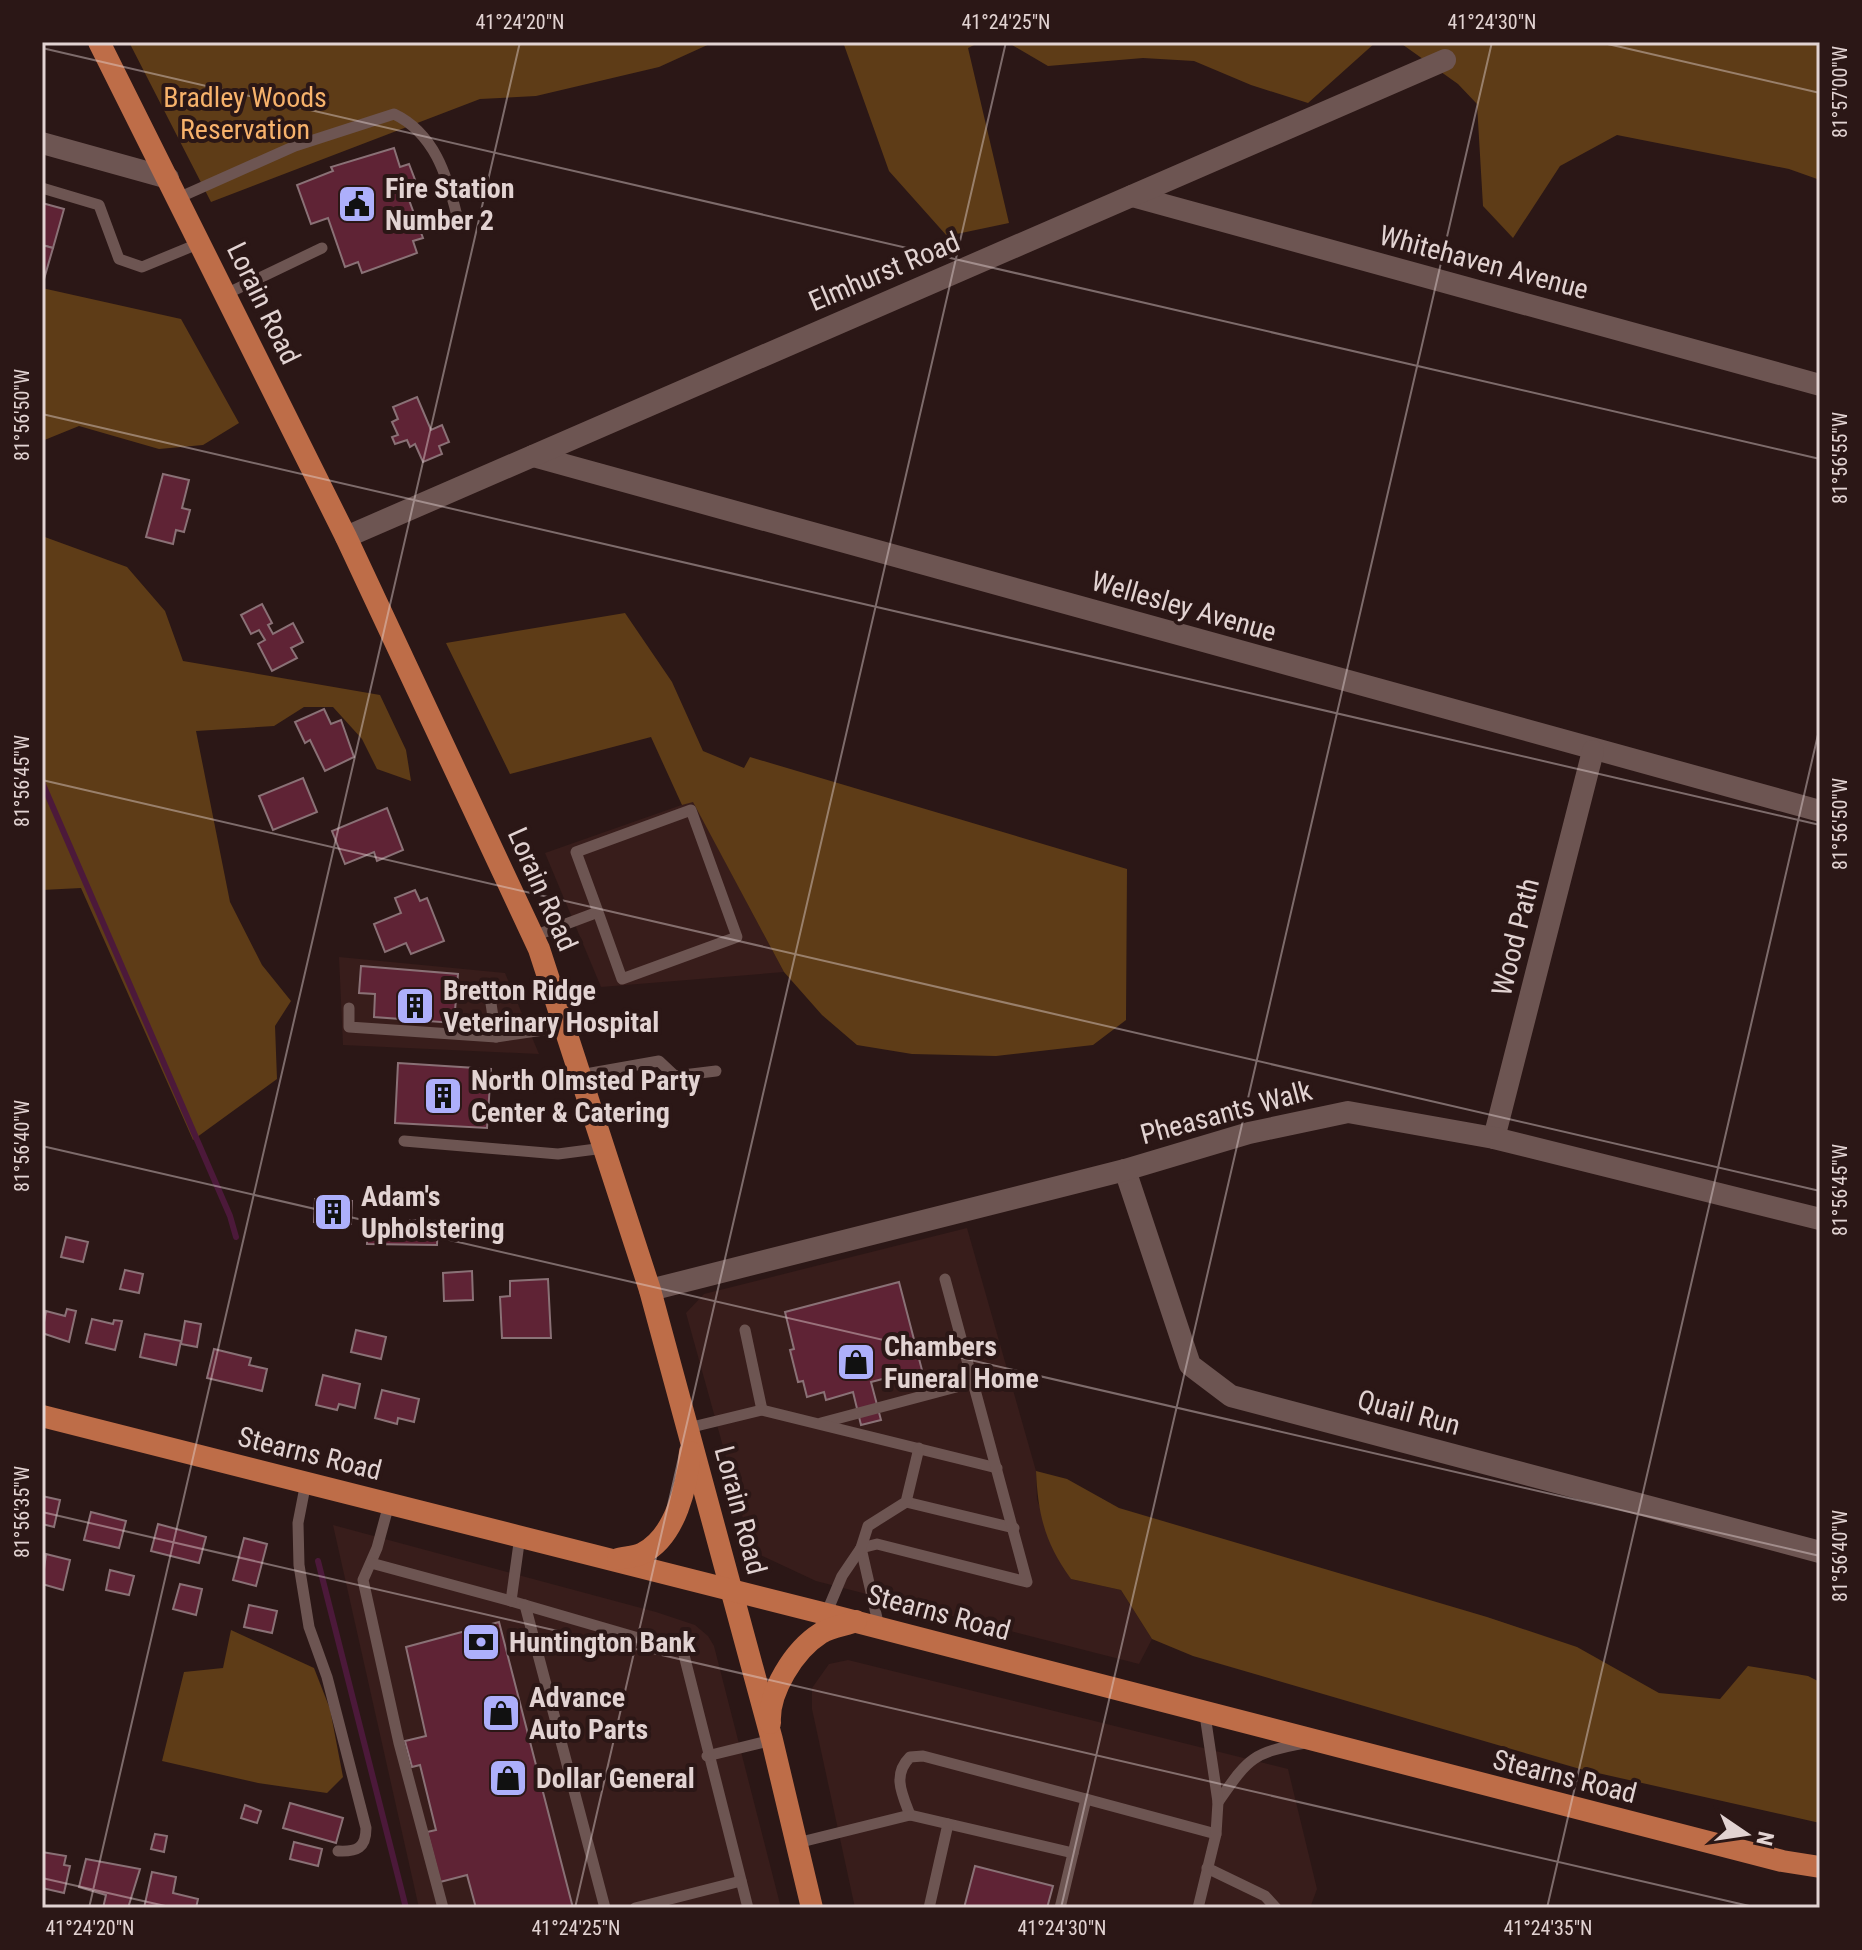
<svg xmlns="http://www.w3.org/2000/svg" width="1862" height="1950" viewBox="0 0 1862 1950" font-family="'Roboto Condensed',sans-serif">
  <rect width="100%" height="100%" fill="#2b1716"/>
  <g fill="#381d1b">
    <path d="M693,801L784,972L601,987L545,853Z"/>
    <path d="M339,957L505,973L539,1054L343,1045Z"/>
    <path d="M967,1228L1036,1471L1037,1500L1071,1579L1121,1590L1152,1639L1139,1664L816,1581L752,1551L686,1313L704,1294Z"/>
    <path d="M333,1525L656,1612L695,1625L708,1636L714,1646L781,1908H419Z"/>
    <path d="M848,1660L1288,1769L1317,1889L1310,1908H855L812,1709V1688L829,1664Z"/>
  </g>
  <g fill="#5e3c17">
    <path d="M129,42H714L659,67L536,96L480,99L211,202Z"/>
    <path d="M843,42H980L968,48L1009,223L947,236L889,171Z"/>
    <path d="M1007,42H1376L1308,103L1251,85L1194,61L1143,58L1048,66Z"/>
    <path d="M1399,42H1820V180L1789,169L1617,135L1560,166L1513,238L1483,206L1477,104L1458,84Z"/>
    <path d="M42,288L181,319L239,423L203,445L159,449L79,426L42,441Z"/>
    <path d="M42,536L127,567L165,611L183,661L380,695L406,750L411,781L377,769L362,739L333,707H304L274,726L196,731L230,902L262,965L291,1001L275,1026L277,1079L193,1140L81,888L42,890Z"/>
    <path d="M625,613L672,682L703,751L744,768L750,757L1127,869L1126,1020L1093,1045L996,1056L912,1054L857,1045L822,1015L784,972L693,802L682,805L651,737L510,774L446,643Z"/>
    <path d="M1036,1471L1067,1479L1119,1508L1487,1617L1577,1647L1659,1693L1720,1699L1748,1666L1808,1676L1820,1682V1823L1580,1769L1193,1656L1152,1639L1121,1590L1071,1579C1045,1543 1038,1515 1036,1471Z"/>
    <path d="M231,1630L314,1668L330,1709L343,1777L327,1793L258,1783L162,1761L184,1672L223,1668Z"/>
  </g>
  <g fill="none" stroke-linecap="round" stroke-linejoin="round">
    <g stroke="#4c193a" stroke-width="6">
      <path d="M42,782L230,1216L236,1237"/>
      <path d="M318,1561L406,1908"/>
    </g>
  </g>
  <g fill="#5f2335" stroke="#8a7176" stroke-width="2">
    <path d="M394,148L400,167L409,164L417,185L405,189L423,238L413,241L417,253L362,273L358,262L345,267L328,218L311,224L297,185L333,171L331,167Z"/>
    <path d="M42,203L64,209L53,248L42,245Z"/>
    <path d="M42,245L53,248L44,279L42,278Z"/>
    <path d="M417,397L431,430L442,425L449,442L439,446L442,454L423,462L415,444L410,447L407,440L395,444L392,437L398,435L392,422L398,419L393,407Z"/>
    <path d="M163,474L189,480L182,508L190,510L184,532L176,530L173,544L146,537Z"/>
    <path d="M262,604L272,623L268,625L273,634L293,623L303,642L291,648L297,658L272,671L258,644L265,640L259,630L251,634L241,615Z"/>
    <path d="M324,709L331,724L341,720L354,757L325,771L310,740L305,743L295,722Z"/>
    <path d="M303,778L317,812L273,830L259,796Z"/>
    <path d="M387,808L403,850L377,861L374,852L345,864L332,831Z"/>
    <path d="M415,890L420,901L427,898L444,941L411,954L406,943L385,952L374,924L401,913L395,898Z"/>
    <path d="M361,966L458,974L454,1023L374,1017L375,994L359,993Z"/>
    <path d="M398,1063L491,1069L487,1128L395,1123Z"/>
    <path d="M315,1199L352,1201L351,1224L314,1222Z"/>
    <path d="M410,1220L438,1221L437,1245L367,1244L368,1221H391V1227L410,1228Z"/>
    <path d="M66,1237L88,1242L83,1262L61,1257Z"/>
    <path d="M125,1270L143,1274L139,1293L120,1289Z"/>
    <path d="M472,1271L473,1300L444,1301L443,1273Z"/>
    <path d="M548,1279L551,1338H502L500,1297L510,1296V1281Z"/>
    <path d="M899,1282L923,1374L904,1379L902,1374L871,1382L881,1420L861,1425L853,1392L826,1400L824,1392L807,1397L803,1381L798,1382L790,1350L794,1349L785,1312Z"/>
    <path d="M67,1309L76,1311L69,1342L42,1333L46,1311L65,1316Z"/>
    <path d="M92,1319L113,1324L114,1320L122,1321L115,1350L86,1343Z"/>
    <path d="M185,1321L201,1324L197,1347L181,1344Z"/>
    <path d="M356,1330L386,1337L381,1359L351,1352Z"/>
    <path d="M145,1334L181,1341L176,1365L140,1357Z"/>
    <path d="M214,1349L251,1358L249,1365L267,1369L262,1391L207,1378Z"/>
    <path d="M323,1375L360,1384L355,1408L339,1404L337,1410L316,1405Z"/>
    <path d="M382,1390L419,1399L414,1422L398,1418L397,1424L375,1418Z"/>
    <path d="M42,1496L60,1500L54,1527L42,1524Z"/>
    <path d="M91,1512L126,1521L119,1548L84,1540Z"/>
    <path d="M158,1524L206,1537L199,1563L151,1551Z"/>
    <path d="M244,1538L267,1544L256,1586L233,1580Z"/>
    <path d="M46,1554L70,1560L63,1590L42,1584Z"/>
    <path d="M110,1570L134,1576L129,1595L106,1590Z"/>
    <path d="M180,1584L202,1589L196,1615L173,1609Z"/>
    <path d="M249,1605L277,1611L272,1633L244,1627Z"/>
    <path d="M499,1622L573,1908H476L467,1875L440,1882L427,1832L436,1830L420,1765L412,1767L405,1741L426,1736L406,1647Z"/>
    <path d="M290,1803L343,1818L336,1843L283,1828Z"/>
    <path d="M245,1805L261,1811L257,1823L241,1818Z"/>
    <path d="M155,1834L167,1836L164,1852L151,1849Z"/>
    <path d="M294,1842L322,1849L318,1866L290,1859Z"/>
    <path d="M42,1852L66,1856L64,1865L70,1866L64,1893L42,1888Z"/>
    <path d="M86,1859L140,1869L128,1908H103L106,1895L79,1887Z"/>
    <path d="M975,1866L1053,1886L1047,1908H964Z"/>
    <path d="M152,1872L176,1877L173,1893L198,1899L196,1908H144Z"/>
  </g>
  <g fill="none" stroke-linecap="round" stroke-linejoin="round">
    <g stroke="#6d5552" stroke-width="11">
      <path d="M42,188L99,205L119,259L142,267L200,243"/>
      <path d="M178,198L295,146L394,114C434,133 447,175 457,216"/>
      <path d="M226,294L322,248"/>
      <path d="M534,936L598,912L622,979L737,937L691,810L576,852L598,912"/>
      <path d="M489,990L496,1037L564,1027"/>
      <path d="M349,1008V1027L496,1037"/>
      <path d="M580,1075L659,1061L675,1076L716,1071"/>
      <path d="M404,1141L558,1154L604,1148"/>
      <path d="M745,1330L762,1410"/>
      <path d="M821,1423L975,1382"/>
      <path d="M688,1428L762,1410L997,1468"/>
      <path d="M306,1482L298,1523L299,1565L309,1627L327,1677L366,1828C366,1848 357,1852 338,1851"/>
      <path d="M906,1502L1014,1528"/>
      <path d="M389,1504L377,1548L363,1580L399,1743L443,1908"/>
      <path d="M520,1536L511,1601L683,1651L748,1908"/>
      <path d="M861,1548L877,1544L1027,1582L945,1279"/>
      <path d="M861,1548L879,1627"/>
      <path d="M371,1563L511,1601"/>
      <path d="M525,1605L605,1908"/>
      <path d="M826,1614L842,1576L861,1548L868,1526L906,1502L919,1448"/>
      <path d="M707,1756L772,1740"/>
      <path d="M1086,1799L1216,1834"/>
      <path d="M1218,1802C1249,1758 1251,1753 1305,1743"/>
      <path d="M910,1815C902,1794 892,1775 910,1757L923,1756L1086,1799L1060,1908"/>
      <path d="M797,1843L910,1815L1073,1853"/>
      <path d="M1207,1868L1265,1896L1276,1908"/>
      <path d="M635,1908L741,1881"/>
      <path d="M929,1908L948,1824"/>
      <path d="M1198,1908L1216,1834L1218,1802L1205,1715"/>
    </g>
    <g stroke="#6d5552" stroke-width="22">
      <path d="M42,143L168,178"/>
      <path d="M1132,196L1820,385"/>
      <path d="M533,456L1820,811"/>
      <path d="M346,537L1445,60"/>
      <path d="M1494,1138L1593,751"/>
      <path d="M1125,1170L1190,1365L1231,1396L1820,1552"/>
      <path d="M650,1290L1125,1170L1249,1133L1348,1112L1494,1138L1820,1219"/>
    </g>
    <g stroke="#be6d48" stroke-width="22">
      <path d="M99,42L346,537L539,949L650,1290L772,1740L812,1908"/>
      <path d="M42,1416L826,1614L1782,1861L1820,1867"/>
      <path d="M618,1559C625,1557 636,1557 643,1553C676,1536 687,1485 690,1452"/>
      <path d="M770,1723C768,1692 794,1650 821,1633C830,1627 846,1625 856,1621"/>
    </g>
  </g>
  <path fill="none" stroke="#e2d3d2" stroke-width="2" stroke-opacity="0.45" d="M1599,42L1820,93M42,48L1820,459M42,414L1820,825M42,780L1820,1191M42,1146L1820,1556M42,1512L1758,1908M42,1878L174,1908M89,1908L520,42M575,1908L1006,42M1061,1908L1492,42M1547,1908L1820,726"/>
  <defs>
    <symbol id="civic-square" viewBox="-11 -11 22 22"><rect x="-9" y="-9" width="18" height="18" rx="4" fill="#adaffb" stroke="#2b1716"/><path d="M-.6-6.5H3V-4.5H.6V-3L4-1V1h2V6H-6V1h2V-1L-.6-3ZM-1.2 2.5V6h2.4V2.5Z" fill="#111"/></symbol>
    <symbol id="building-square" viewBox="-11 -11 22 22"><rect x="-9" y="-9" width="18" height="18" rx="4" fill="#adaffb" stroke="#2b1716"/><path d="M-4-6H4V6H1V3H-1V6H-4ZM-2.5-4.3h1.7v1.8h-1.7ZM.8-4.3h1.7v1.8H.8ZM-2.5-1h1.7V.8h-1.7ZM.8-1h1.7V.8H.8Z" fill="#111"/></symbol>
    <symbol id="shop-square" viewBox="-11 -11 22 22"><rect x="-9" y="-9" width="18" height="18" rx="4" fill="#adaffb" stroke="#2b1716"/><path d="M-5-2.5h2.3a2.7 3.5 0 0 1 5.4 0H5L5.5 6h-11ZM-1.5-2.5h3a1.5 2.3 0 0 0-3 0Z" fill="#111"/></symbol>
    <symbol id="bank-square" viewBox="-11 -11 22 22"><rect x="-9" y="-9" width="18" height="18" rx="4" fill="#adaffb" stroke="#2b1716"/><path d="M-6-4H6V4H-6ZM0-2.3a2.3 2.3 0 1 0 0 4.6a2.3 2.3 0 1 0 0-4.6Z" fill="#111"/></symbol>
  </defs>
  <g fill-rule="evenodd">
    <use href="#civic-square" x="335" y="182" width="44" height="44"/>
    <use href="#building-square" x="393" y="984" width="44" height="44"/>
    <use href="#building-square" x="421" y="1074" width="44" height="44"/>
    <use href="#building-square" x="311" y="1190" width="44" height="44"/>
    <use href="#shop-square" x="834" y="1340" width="44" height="44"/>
    <use href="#bank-square" x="459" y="1620" width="44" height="44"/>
    <use href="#shop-square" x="479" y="1691" width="44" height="44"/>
    <use href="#shop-square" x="486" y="1756" width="44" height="44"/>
  </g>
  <g text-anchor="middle" stroke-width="8" stroke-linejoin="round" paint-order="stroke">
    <g font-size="28" fill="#f7b26b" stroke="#2b1716">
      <text x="245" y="107">Bradley Woods<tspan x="245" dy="32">Reservation</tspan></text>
    </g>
    <g font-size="28" font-weight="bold" fill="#e2d3d2" stroke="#2b1716" text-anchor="start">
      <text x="385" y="198">Fire Station<tspan x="385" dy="32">Number 2</tspan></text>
      <text x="443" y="1000">Bretton Ridge<tspan x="443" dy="32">Veterinary Hospital</tspan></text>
      <text x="471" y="1090">North Olmsted Party<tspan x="471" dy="32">Center &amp; Catering</tspan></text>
      <text x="361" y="1206">Adam's<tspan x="361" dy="32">Upholstering</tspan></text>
      <text x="884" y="1356">Chambers<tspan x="884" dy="32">Funeral Home</tspan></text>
      <text x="509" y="1652">Huntington Bank</text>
      <text x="529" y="1707">Advance<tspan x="529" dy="32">Auto Parts</tspan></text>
      <text x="536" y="1788">Dollar General</text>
    </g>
    <g font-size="28" fill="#e2d3d2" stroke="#2b1716">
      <text transform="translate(1484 262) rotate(15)" y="10">Whitehaven Avenue</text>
      <text transform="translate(884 271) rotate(-23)" y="10">Elmhurst Road</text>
      <text transform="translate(264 303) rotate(64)" y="10">Lorain Road</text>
      <text transform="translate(1184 606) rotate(16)" y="10">Wellesley Avenue</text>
      <text transform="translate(543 889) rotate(66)" y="10">Lorain Road</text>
      <text transform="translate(1515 937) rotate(-76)" y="10">Wood Path</text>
      <text transform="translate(1226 1112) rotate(-15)" y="10">Pheasants Walk</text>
      <text transform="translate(1409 1412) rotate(15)" y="10">Quail Run</text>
      <text transform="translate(310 1453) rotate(14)" y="10">Stearns Road</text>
      <text transform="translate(741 1510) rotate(75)" y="10">Lorain Road</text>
      <text transform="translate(939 1612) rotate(15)" y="10">Stearns Road</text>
      <text transform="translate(1565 1776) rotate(14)" y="10">Stearns Road</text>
    </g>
  </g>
  <rect width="1862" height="1950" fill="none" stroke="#2b1716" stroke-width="88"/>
  <g transform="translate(1746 1834) rotate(103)" stroke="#2b1716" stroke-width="6" paint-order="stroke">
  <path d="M0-6L14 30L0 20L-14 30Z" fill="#e2d3d2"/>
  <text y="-12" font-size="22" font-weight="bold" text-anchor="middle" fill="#e2d3d2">N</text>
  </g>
  <rect x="44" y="44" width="1774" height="1862" fill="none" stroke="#e2d3d2" stroke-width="3"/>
  <g font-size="20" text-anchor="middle" fill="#e2d3d2">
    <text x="520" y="29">41°24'20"N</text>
    <text x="1006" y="29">41°24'25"N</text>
    <text x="1492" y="29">41°24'30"N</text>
    <text transform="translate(1840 92) rotate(-90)" y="7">81°57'00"W</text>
    <text transform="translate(22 415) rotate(-90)" y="7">81°56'50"W</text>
    <text transform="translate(1840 458) rotate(-90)" y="7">81°56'55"W</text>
    <text transform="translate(22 781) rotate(-90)" y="7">81°56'45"W</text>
    <text transform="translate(1840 824) rotate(-90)" y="7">81°56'50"W</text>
    <text transform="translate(22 1146) rotate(-90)" y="7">81°56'40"W</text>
    <text transform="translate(1840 1190) rotate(-90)" y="7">81°56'45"W</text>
    <text transform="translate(22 1512) rotate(-90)" y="7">81°56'35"W</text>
    <text transform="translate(1840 1556) rotate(-90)" y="7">81°56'40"W</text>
    <text x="90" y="1935">41°24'20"N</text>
    <text x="576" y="1935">41°24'25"N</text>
    <text x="1062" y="1935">41°24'30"N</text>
    <text x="1548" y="1935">41°24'35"N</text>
  </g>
</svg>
